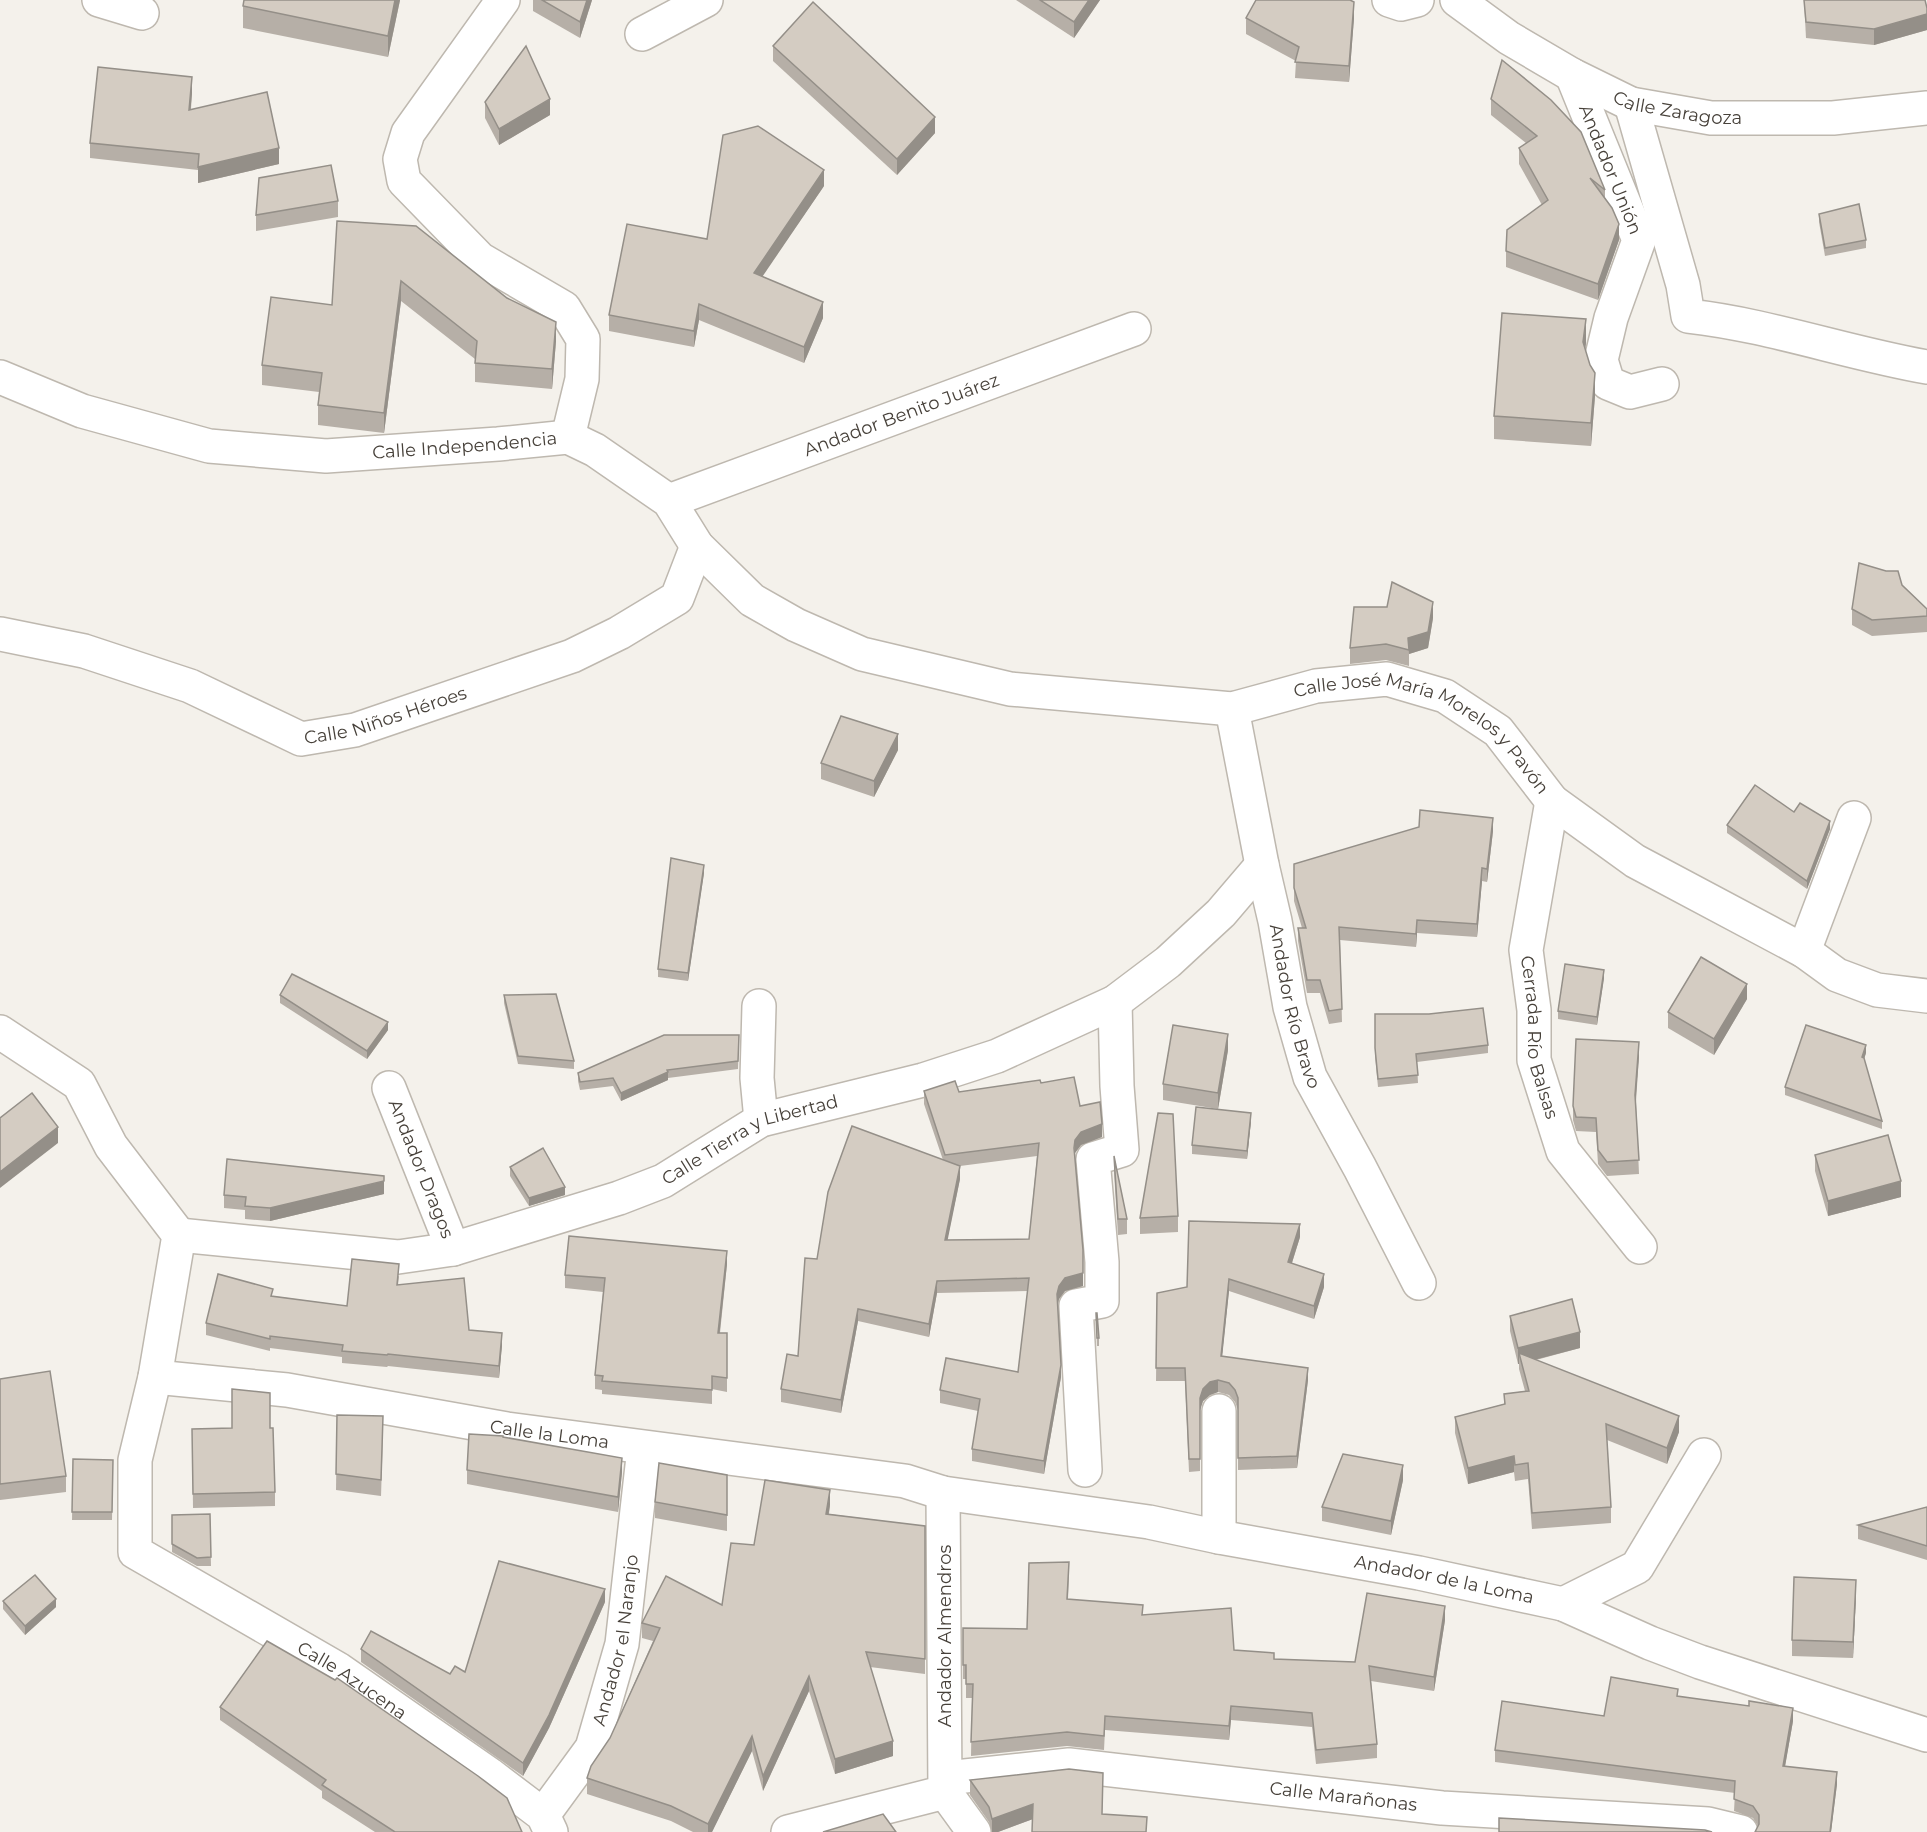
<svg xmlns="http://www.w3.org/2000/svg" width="1927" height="1832" viewBox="0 0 1927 1832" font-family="Montserrat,sans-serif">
  <rect width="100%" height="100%" fill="#f4f1eb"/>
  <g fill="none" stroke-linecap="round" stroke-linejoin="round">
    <defs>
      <g id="street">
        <path d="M99,0L142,13"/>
        <path d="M503,0L408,133L400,159L404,181L480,259L564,308L583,339L582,379L568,437"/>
        <path d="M1389,0L1401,4L1417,0"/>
        <path id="s1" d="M1457,0L1509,38L1572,75L1631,104L1711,118H1833L1927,108"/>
        <path d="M642,34L706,0"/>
        <path id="s2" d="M1572,75L1639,240L1611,318L1601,360L1608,383L1630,392L1662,384"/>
        <path d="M1631,104L1683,285L1688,316C1769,325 1847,353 1927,367"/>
        <path id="s3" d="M0,377L82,411L209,446L326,456L498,444L568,437L595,450L669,501L697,546L752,600L796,625L862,654L1010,689L1232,709L1316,686L1387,679L1445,696L1498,731L1552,801L1635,861L1804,951L1837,975L1877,990L1927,996"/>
        <path id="s4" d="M669,501L1134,329"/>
        <path id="s5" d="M0,634L84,651L190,686L301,739L355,730L572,656L619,633L677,598L697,546"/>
        <path id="s6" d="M1232,709L1262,865L1275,921L1290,1007L1310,1077L1360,1168L1419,1283"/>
        <path id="s7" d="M1552,801L1526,950L1534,1010V1060L1563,1151L1640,1247"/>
        <path d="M1804,951L1854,818"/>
        <path d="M759,1006L757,1078L761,1120"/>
        <path id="s8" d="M0,1032L79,1084L111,1146L179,1235L155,1377L135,1460V1552L338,1669L489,1774L543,1815L551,1832"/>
        <path id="s9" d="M389,1088L453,1249"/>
        <path id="s10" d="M179,1235L398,1257L453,1249L619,1198L663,1181L761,1120L923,1080L997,1056L1115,1002L1168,962L1221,913L1262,865"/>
        <path id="s11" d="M155,1377L287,1390L507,1429L905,1481L943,1493L1149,1522L1219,1537L1419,1573L1563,1604L1650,1643L1700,1662L1927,1735"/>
        <path d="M1219,1411V1537"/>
        <path d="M1085,1470L1076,1306L1102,1301V1262L1093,1159L1122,1150L1117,1086L1115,1002"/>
        <path d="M1563,1604L1637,1567L1704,1455"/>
        <path id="s12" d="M946,1778L1069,1765L1442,1808L1708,1824L1741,1832"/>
        <path d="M945,1792L974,1832"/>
        <path id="s13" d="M543,1815L592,1748L622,1644L644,1448"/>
        <path d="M788,1832L945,1792L943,1493"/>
      </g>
    </defs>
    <use href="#street" stroke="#beb8af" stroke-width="36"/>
    <use href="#street" stroke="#fff" stroke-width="33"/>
  </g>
  <g fill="#b6afa7" fill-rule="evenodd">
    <path d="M400,0L388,57L243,28V6Z"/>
    <path d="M533,0H592L580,38L533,11Z"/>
    <path d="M1016,0H1100L1074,38Z"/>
    <path d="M1804,0H1925L1927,8V30L1874,45L1806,38Z"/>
    <path d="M1246,18H1354L1349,82L1295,78L1296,61L1246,34Z"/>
    <path d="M773,46L935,133L897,175L773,61Z"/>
    <path d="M192,93L191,109L279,164L198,183V170L90,158V143Z"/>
    <path d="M1491,99L1605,190V198L1619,240L1598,300L1506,267V251L1542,205L1519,164V148L1526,143L1491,115Z"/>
    <path d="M485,102L550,115L499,145L485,118Z"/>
    <path d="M824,186L762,276L823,318L804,363L699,320L694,347L609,331V315L707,239Z"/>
    <path d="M338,201V217L256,231V215Z"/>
    <path d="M1819,214L1866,240V248L1825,256L1819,222Z"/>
    <path d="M337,221L556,341L552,389L475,382V359L401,301L384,433L318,425V405L319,392L262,385V365L332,305Z"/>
    <path d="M1586,343L1585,349L1595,396L1591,446L1494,439V416Z"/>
    <path d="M1902,585L1927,609V632L1872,636L1852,625V609Z"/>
    <path d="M1433,618L1428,648L1409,654V666L1386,660L1350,664V648Z"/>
    <path d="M898,750L874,797L821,779V763Z"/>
    <path d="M1794,812L1830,829L1807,889L1727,833V825Z"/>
    <path d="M1493,831L1487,882L1482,881L1477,937L1417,933L1416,947L1340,940L1342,1022L1329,1024L1320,993H1307L1298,941V928H1302L1294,901V864Z"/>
    <path d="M704,873L688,981L658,977V969Z"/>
    <path d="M1604,978L1597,1025L1558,1019V1011Z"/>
    <path d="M280,995L388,1030L367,1059L280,1003Z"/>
    <path d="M504,995L574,1061V1069L518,1064L504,1003Z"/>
    <path d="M1747,999L1714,1055L1668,1028V1012Z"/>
    <path d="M1375,1014H1429L1488,1045V1053L1417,1062L1418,1083L1378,1087L1375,1056Z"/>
    <path d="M739,1035L738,1069L668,1078V1080L621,1101L613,1086L580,1090L578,1081V1073Z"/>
    <path d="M1228,1050L1218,1109L1163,1100V1084Z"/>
    <path d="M1866,1053L1864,1059L1882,1121V1129L1785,1095V1087Z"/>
    <path d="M1639,1056L1636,1102L1639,1174L1607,1176L1598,1164L1596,1132L1576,1131L1573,1120V1106Z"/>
    <path d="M1041,1083L1080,1106L1102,1137L1081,1145L1075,1153L1083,1286L1065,1291L1059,1299L1058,1304L1061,1377L1044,1474L972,1461V1449L978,1411L940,1403V1390L1018,1372L1028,1291L937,1293L929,1337L858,1321L841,1413L781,1402V1389L798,1356L817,1259L943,1160L924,1104V1091L959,1092ZM1037,1156L1029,1239L947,1240L960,1179V1166Z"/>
    <path d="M1251,1121L1247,1159L1192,1154V1145Z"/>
    <path d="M1815,1155L1901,1197L1828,1216L1815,1171Z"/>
    <path d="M1114,1156L1127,1219V1234L1118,1235L1114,1172Z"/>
    <path d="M510,1167L565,1195L529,1206L510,1176Z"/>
    <path d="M384,1194L270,1221L245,1219V1210L224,1208V1195Z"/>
    <path d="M1178,1216V1232L1140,1234V1218Z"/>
    <path d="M1300,1237L1292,1263L1324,1287L1314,1319L1229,1291L1222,1356L1308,1380L1297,1468L1238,1470V1410L1235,1402L1229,1395L1218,1392L1210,1395L1203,1401L1200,1410V1471L1189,1472L1185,1381H1156L1157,1293L1187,1287Z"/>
    <path d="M727,1264L720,1333H727V1392L712,1389V1404L602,1394V1390L595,1389V1375L603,1292L565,1288V1275Z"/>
    <path d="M399,1276L398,1285L469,1330L502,1345L499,1378L388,1366L387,1367L342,1363V1357L270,1348V1351L206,1335V1323L273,1296L347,1306Z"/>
    <path d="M1510,1316L1580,1348L1536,1360L1679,1432L1667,1464L1607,1440L1611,1507V1523L1532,1529L1528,1479L1515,1481L1514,1472L1468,1484L1455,1433V1417L1504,1404V1394L1525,1391L1519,1369V1364H1518L1510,1331Z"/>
    <path d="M1096,1321L1099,1338V1346H1097Z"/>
    <path d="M0,1379L66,1476V1492L0,1500Z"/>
    <path d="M337,1415L383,1432L381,1496L336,1490Z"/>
    <path d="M270,1428L275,1492V1506L193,1508L192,1429Z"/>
    <path d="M503,1437L622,1472L618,1512L467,1484V1470Z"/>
    <path d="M73,1459L113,1460L112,1520H72Z"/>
    <path d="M727,1475V1531L655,1518V1502Z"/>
    <path d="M1403,1480L1391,1535L1322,1521V1507Z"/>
    <path d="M830,1505L829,1514L925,1526V1674L870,1667L893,1756L835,1774L809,1691L763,1791L752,1751L712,1832H693L671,1821L587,1794V1778L610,1738L653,1641L642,1638V1623L722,1605L754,1545Z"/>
    <path d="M1927,1507V1560L1858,1539V1525Z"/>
    <path d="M210,1514L211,1566H197L172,1552V1515Z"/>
    <path d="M1069,1576L1068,1599L1143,1615L1234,1650L1274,1659L1355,1662L1445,1620L1434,1691L1371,1681L1377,1744V1758L1316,1764L1312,1727L1231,1720L1229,1740L1105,1730L1104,1750L1067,1746L971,1756L972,1698H966V1679H963V1628L1027,1629Z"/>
    <path d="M1856,1596L1853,1658L1792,1656V1640Z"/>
    <path d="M3,1601L56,1607L25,1635L3,1609Z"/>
    <path d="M605,1602L549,1728L523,1776L361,1662V1649L450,1674L465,1672Z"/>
    <path d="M335,1680L522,1832H375L322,1798V1791L220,1720V1707Z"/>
    <path d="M1678,1696L1793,1721L1785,1766L1837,1784L1831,1832H1755L1758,1826L1753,1818L1734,1811L1735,1793L1495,1762V1750L1604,1716Z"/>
    <path d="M970,1780L1103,1788L1102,1814L1147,1832L1033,1819L998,1832H992L989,1822L970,1795Z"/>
  </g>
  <g fill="#948f88">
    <path d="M395,0H400L388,57V36Z"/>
    <path d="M587,0H592L580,38V22Z"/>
    <path d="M1089,0H1100L1074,38V22Z"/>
    <path d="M1354,2V18L1349,82V66Z"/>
    <path d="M1927,14V30L1874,45V29Z"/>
    <path d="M192,77V93L189,126V110Z"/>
    <path d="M550,99V115L499,145V129Z"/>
    <path d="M935,117V133L897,175V159Z"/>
    <path d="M279,148V164L198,183V167Z"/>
    <path d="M824,170V186L754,289V273Z"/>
    <path d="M1619,224V240L1598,300V284Z"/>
    <path d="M401,281V301L384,433V413Z"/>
    <path d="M823,302V318L804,363V347Z"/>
    <path d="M699,304V320L694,347V331Z"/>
    <path d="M1586,319V343L1583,365V342Z"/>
    <path d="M556,322V341L552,389V369Z"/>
    <path d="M1595,373V396L1591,446V423Z"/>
    <path d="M1433,602V618L1428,648L1409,654L1408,638Z"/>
    <path d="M898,734V750L874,797V781Z"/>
    <path d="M1493,818V831L1487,882V869Z"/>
    <path d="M1830,821V829L1807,889V881Z"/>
    <path d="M704,865V873L688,981V973Z"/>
    <path d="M1482,868V881L1477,937V924Z"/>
    <path d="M1417,920V933L1416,947V934Z"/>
    <path d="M1604,970V978L1597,1025V1017Z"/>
    <path d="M1747,984V999L1714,1055V1039Z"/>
    <path d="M388,1022V1030L367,1059V1051Z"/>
    <path d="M1228,1034V1050L1218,1109V1093Z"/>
    <path d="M1639,1042V1056L1635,1109V1095Z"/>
    <path d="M1866,1045V1053L1862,1065V1057Z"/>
    <path d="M668,1072V1080L621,1101V1093Z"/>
    <path d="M1251,1113V1121L1247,1159V1151Z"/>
    <path d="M1102,1124V1137L1081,1145L1075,1153L1074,1161L1075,1140L1081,1132Z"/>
    <path d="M58,1127V1143L0,1188V1172Z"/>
    <path d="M960,1166V1179L945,1253V1240Z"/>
    <path d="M384,1181V1194L270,1221V1208Z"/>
    <path d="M1901,1181V1197L1828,1216V1201Z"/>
    <path d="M565,1187V1195L529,1206V1198Z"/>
    <path d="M1300,1224V1237L1288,1275V1262Z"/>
    <path d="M727,1251V1264L718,1347V1333Z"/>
    <path d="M1083,1273V1286L1065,1291L1059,1299L1057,1307V1294L1059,1286L1065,1278Z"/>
    <path d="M1324,1274V1287L1314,1319V1306Z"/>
    <path d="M1229,1279V1291L1221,1368V1356Z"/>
    <path d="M937,1281V1293L929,1337V1324Z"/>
    <path d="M858,1309V1321L841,1413V1400Z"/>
    <path d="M1580,1332V1348L1522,1363L1519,1353V1364H1518V1348Z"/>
    <path d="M502,1333V1345L499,1378V1366Z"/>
    <path d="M1061,1365V1377L1044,1474V1461Z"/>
    <path d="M1308,1368V1380L1297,1468V1456Z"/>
    <path d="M1218,1380V1392L1210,1395L1203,1401L1200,1410V1398L1203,1389L1210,1382Z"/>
    <path d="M1679,1416V1432L1667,1464V1448Z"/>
    <path d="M1514,1456V1472L1468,1484V1468Z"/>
    <path d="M622,1458V1472L618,1512V1497Z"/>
    <path d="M1403,1465V1480L1391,1535V1521Z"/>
    <path d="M830,1490V1505L826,1529V1514Z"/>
    <path d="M1856,1580V1596L1853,1658V1642Z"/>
    <path d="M605,1589V1602L549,1728L523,1776V1763Z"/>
    <path d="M56,1599V1607L25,1635V1626Z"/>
    <path d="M1445,1606V1620L1434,1691V1677Z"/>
    <path d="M809,1676V1691L763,1791V1776Z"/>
    <path d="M1231,1706V1720L1229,1740V1726Z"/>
    <path d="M1793,1708V1721L1783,1778V1766Z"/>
    <path d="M752,1736V1751L712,1832H708V1824Z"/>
    <path d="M893,1741V1756L835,1774V1759Z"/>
    <path d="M1837,1772V1784L1831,1832H1830Z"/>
    <path d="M1033,1804V1819L998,1832H992V1819Z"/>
  </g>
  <g fill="#d4ccc2" stroke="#948f88" stroke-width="1.5">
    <path d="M244,0H395L388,36L243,6Z"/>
    <path d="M542,0H587L580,22Z"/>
    <path d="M1040,0H1089L1074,22Z"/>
    <path d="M1256,0H1350L1354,2L1349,66L1295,62L1299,47L1246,18Z"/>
    <path d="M1804,0H1925L1927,8V14L1874,29L1806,22Z"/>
    <path d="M813,2L935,117L897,159L773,46Z"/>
    <path d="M526,46L550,99L499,129L485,102Z"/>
    <path d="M1502,60L1551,100L1581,132L1605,190L1590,178L1612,208L1619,224L1598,284L1506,251L1507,230L1548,200L1519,148L1537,136L1491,99Z"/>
    <path d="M98,67L192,77L189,110L267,92L279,148L198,167L199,154L90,143Z"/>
    <path d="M758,126L824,170L754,273L823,302L804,347L699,304L694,331L609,315L627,224L707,239L723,135Z"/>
    <path d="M331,165L338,201L256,215L259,178Z"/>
    <path d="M1859,204L1866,240L1825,248L1819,214Z"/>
    <path d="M337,221L416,226L507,298L556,322L552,369L475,363L477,341L401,281L384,413L318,405L322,373L262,365L271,297L332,305Z"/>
    <path d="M1502,313L1586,319L1583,342L1590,365L1595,373L1591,423L1494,416Z"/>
    <path d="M1859,563L1886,571H1898L1902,585L1927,609V616L1872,620L1852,609Z"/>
    <path d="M1392,582L1433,602L1428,632L1408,638L1409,650L1386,644L1350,648L1354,607H1387Z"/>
    <path d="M841,716L898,734L874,781L821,763Z"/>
    <path d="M1755,785L1794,812L1800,803L1830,821L1807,881L1727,825Z"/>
    <path d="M1420,810L1493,818L1487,869L1482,868L1477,924L1417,920L1416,934L1339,927L1342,1009L1329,1011L1320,980H1307L1298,928H1306L1294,888V864L1419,827Z"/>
    <path d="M671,858L704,865L688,973L658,969Z"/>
    <path d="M1701,957L1747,984L1714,1039L1668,1012Z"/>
    <path d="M1565,964L1604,970L1597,1017L1558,1011Z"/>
    <path d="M292,974L388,1022L367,1051L280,995Z"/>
    <path d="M556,994L574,1061L518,1056L504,995Z"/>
    <path d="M1483,1008L1488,1045L1416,1054L1418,1075L1378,1079L1375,1048V1014H1429Z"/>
    <path d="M1173,1025L1228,1034L1218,1093L1163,1084Z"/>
    <path d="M1806,1025L1866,1045L1862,1057L1864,1058L1882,1121L1785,1087Z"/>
    <path d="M664,1035H739L738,1061L667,1070L668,1072L621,1093L613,1078L580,1082L578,1073Z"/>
    <path d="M1576,1039L1639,1042L1635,1095L1639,1160L1607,1162L1598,1150L1596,1118L1576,1117L1573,1106Z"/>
    <path d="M1074,1077L1080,1106L1100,1102L1102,1124L1081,1132L1075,1140L1074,1148L1083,1250V1273L1065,1278L1059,1286L1057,1294L1061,1365L1044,1461L972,1449L980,1399L940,1390L946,1358L1018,1372L1029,1278L937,1281L929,1324L858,1309L841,1400L781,1389L787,1354L798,1356L805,1258L817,1259L828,1192L852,1126L960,1166L945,1240L1029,1239L1039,1143L945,1155L924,1091L955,1081L959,1092L1040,1080L1041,1083Z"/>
    <path d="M32,1093L58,1127L0,1172V1118Z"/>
    <path d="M1196,1107L1251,1113L1247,1151L1192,1145Z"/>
    <path d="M1158,1113L1173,1114L1178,1216L1140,1218Z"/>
    <path d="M1888,1135L1901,1181L1828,1201L1815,1155Z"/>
    <path d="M543,1148L565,1187L529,1198L510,1167Z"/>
    <path d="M1114,1156L1116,1166L1127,1219H1118Z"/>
    <path d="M227,1159L384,1176V1181L270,1208L245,1206L246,1197L224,1195Z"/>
    <path d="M1189,1221L1300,1224L1288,1262L1324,1274L1314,1306L1229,1279L1221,1356L1308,1368L1297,1456L1238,1458V1398L1235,1390L1229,1383L1218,1380L1210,1382L1203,1389L1200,1398V1459H1189L1185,1368H1156L1157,1293L1187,1287Z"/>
    <path d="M569,1236L727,1251L718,1333H727V1378L712,1376V1390L602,1381L603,1376L595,1375L605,1278L565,1275Z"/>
    <path d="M352,1259L399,1264L397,1285L464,1278L469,1330L502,1333L499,1366L388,1354L387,1355L342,1351L343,1345L270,1336V1339L206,1323L218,1274L273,1289L271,1296L347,1306Z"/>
    <path d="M1572,1299L1580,1332L1518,1348L1510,1316Z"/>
    <path d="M1096,1313H1097L1099,1338H1097Z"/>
    <path d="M1519,1353L1679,1416L1667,1448L1606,1424L1611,1507L1532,1513L1528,1463L1515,1465L1514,1456L1468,1468L1455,1417L1505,1404L1504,1394L1529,1391Z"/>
    <path d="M50,1371L66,1476L0,1484V1379Z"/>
    <path d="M232,1389L270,1393V1428H273L275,1492L193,1494L192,1429L232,1428Z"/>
    <path d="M337,1415L383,1416L381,1480L336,1474Z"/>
    <path d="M469,1434L503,1436V1437L622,1458L618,1497L467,1470Z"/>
    <path d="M1343,1454L1403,1465L1391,1521L1322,1507Z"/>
    <path d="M73,1459L113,1460L112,1512H72Z"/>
    <path d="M659,1463L727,1475V1515L655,1502Z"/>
    <path d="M765,1480L830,1490L826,1514L925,1526V1659L866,1652L893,1741L835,1759L809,1676L763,1776L752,1736L708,1824L671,1806L587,1778L591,1766L610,1738L660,1628L642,1623L666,1576L722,1605L731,1543L754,1545Z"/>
    <path d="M1927,1507V1546L1858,1525Z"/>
    <path d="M210,1514L211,1557L197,1558L172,1544V1515Z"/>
    <path d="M499,1561L605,1589L549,1715L523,1763L361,1649L371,1631L450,1674L455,1666L465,1672Z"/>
    <path d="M1069,1562L1067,1599L1143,1605L1142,1615L1231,1608L1234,1650L1274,1653V1659L1355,1662L1367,1593L1445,1606L1434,1677L1369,1666L1377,1744L1316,1750L1312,1713L1231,1706L1229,1726L1105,1716L1104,1736L1067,1732L971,1742L973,1684H966V1665H963V1628L1027,1629L1029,1563Z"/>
    <path d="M35,1575L56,1599L25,1626L3,1601Z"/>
    <path d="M1794,1577L1856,1580L1853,1642L1792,1640Z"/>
    <path d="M267,1641L335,1680L337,1678L478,1776L507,1798L522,1832H395L322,1785L326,1780L220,1707Z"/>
    <path d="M1611,1677L1678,1689L1677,1696L1749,1706V1701L1793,1708L1783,1766L1837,1772L1830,1832H1755L1759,1824V1815L1753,1806L1734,1799L1735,1781L1495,1750L1502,1701L1604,1716Z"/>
    <path d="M1069,1769L1103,1773L1102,1814L1147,1817L1146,1832H1032L1033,1804L992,1819L989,1807L970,1780Z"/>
    <path d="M883,1814L896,1832H823Z"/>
    <path d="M1499,1818L1705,1830L1712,1832H1499Z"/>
  </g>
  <g text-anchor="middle" stroke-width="4.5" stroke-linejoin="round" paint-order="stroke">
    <g font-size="18" fill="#47413a" stroke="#fff">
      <text dy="6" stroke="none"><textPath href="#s1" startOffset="250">Calle Zaragoza</textPath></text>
      <text dy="6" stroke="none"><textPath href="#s2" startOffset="102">Andador Unión</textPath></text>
      <text dy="6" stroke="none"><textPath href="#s4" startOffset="248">Andador Benito Juárez</textPath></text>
      <text dy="6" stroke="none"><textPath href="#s3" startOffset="477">Calle Independencia</textPath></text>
      <text dy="6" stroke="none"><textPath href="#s5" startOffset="408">Calle Niños Héroes</textPath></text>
      <text dy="6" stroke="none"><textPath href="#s3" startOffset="1540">Calle José María Morelos y Pavón</textPath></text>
      <text dy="6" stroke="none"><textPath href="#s6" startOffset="304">Andador Río Bravo</textPath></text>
      <text dy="6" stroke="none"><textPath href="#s7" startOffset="240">Cerrada Río Balsas</textPath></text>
      <text dy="6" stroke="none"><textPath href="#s10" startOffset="594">Calle Tierra y Libertad</textPath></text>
      <text dy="6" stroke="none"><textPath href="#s9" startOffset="87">Andador Dragos</textPath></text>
      <text dy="6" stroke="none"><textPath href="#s11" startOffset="399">Calle la Loma</textPath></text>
      <text dy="6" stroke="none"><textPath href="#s11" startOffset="1306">Andador de la Loma</textPath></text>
      <text transform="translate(945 1636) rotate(-90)" y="6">Andador Almendros</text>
      <text dy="6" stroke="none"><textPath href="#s13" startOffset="194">Andador el Naranjo</textPath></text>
      <text dy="6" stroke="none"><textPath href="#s8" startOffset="850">Calle Azucena</textPath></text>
      <text dy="6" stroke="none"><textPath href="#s12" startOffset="400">Calle Marañonas</textPath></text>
    </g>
  </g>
</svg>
